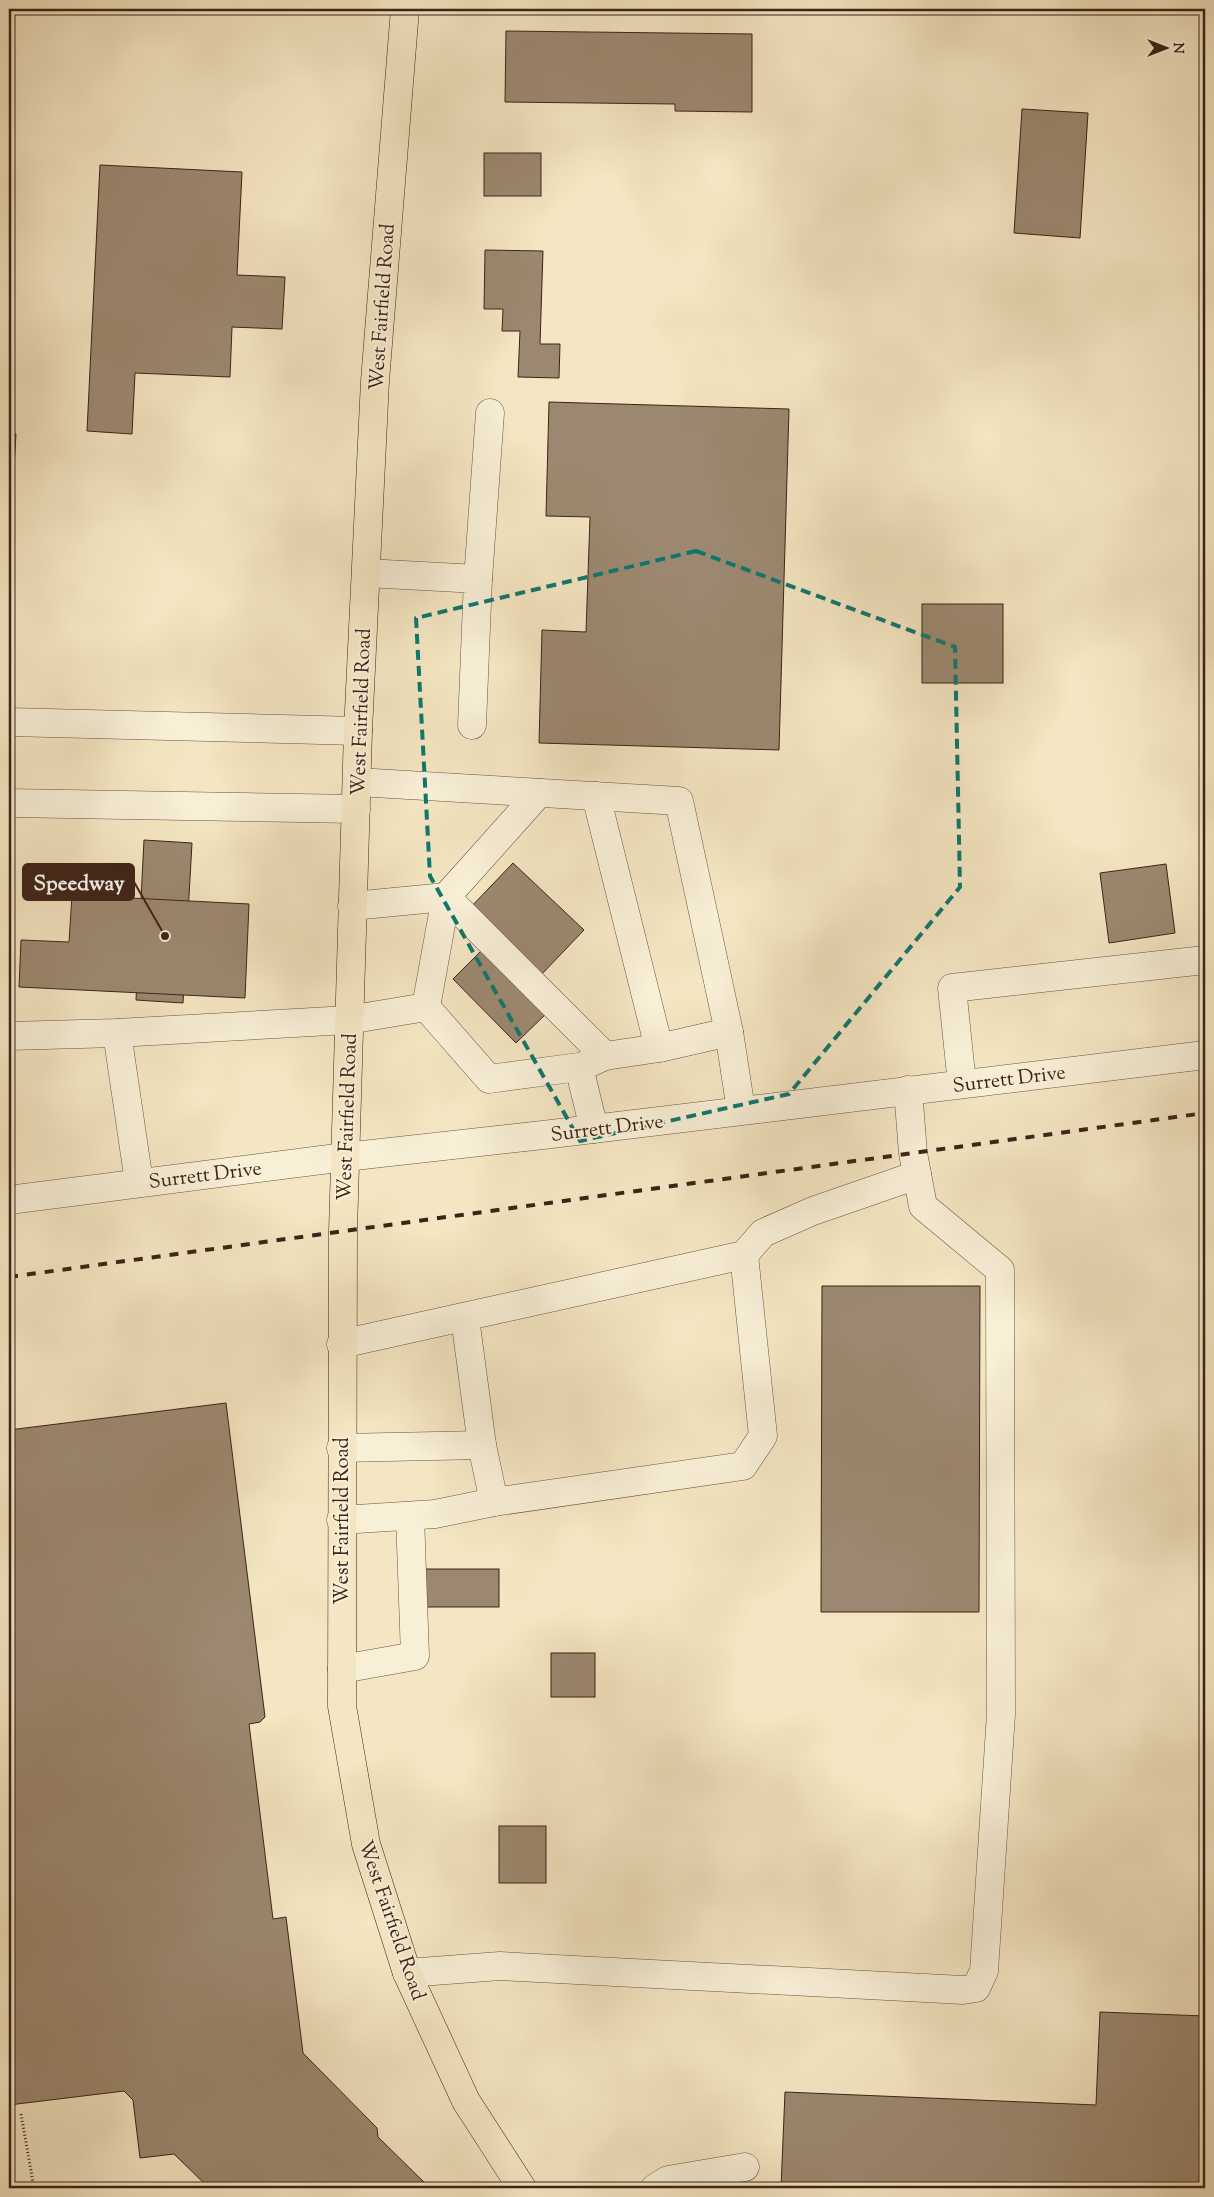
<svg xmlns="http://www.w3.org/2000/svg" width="1214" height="2197" viewBox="0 0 1214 2197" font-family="'Sorts Mill Goudy',serif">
  <rect width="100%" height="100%" fill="#f4e6c2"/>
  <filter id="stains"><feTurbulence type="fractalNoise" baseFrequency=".004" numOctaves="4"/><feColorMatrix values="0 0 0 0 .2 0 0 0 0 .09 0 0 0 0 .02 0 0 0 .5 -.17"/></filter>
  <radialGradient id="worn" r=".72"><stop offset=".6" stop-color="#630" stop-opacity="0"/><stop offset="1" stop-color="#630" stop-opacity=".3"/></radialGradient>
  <g fill="#9c8870" stroke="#3d2217">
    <path d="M506,31L752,34V112L675,111V104L505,102Z"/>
    <path d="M1022,109L1088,113L1080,238L1014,233Z"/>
    <rect x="484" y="153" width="57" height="43"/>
    <path d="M100,165L242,172L237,275L285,277L282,329L232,327L230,377L135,373L132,434L87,431Z"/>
    <path d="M485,250L543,251L540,344H560L559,378L518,377L520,331H502L503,309H484Z"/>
    <path d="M549,402L789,409L779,750L539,743L542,630L586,632L590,517L546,516Z"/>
    <path d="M9,433L16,434L9,551Z"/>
    <rect x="922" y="604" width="81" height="79"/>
    <path d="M144,840L192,843L183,1003L136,1000Z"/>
    <path d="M513,863L584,930L540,976L469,909Z"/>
    <path d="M1166,864L1175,933L1109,943L1100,873Z"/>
    <path d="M72,895L249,904L245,998L19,987L21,940L69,942Z"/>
    <path d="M486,946L550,1010L516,1043L453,979Z"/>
    <path d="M822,1286H980L979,1612H821Z"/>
    <path d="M226,1403L265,1717L260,1722L249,1724L273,1919L286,1917L303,2053L377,2128L378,2137L430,2188H209L174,2154L140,2158L133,2100L124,2091L9,2105V1430Z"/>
    <rect x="419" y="1569" width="80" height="38"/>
    <rect x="551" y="1653" width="44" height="44"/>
    <rect x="499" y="1826" width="47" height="57"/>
    <path d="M1100,2012L1205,2016V2188H781L785,2092L1096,2105Z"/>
  </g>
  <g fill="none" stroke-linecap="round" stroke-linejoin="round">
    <defs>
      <g id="minor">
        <path d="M366,573L478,579L472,725"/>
        <path d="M478,579L490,413"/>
        <path d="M9,722L358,731"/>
        <path d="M357,782L679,801L729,1032L659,1048L605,1056"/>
        <path d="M596,796L659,1048"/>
        <path d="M9,803L356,809"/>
        <path d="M446,897L605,1056L587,1064"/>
        <path d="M352,906L446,897L539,793"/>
        <path d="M426,1007L446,897"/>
        <path d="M729,1032L741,1110"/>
        <path d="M117,1033L139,1182"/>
        <path d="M9,1036L117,1033L348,1020L426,1007L489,1079L579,1067L594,1129"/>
        <path d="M962,1084L952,988L1205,960"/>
        <path d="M9,1200L345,1157L543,1135L1205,1055"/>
        <path d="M465,1318L482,1445"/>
        <path d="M341,1344L744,1255L763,1233L813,1211L917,1175"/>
        <path d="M341,1448L482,1445L494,1502L743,1466L763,1436L744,1255"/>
        <path d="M341,1520L435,1514L494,1502"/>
        <path d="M342,1669L415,1656L410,1516"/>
        <path d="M407,1973L500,1966L963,1990L976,1988L984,1971L1001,1714L1000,1270L923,1206L913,1153L908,1090"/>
        <path d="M655,2188L668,2180L745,2167"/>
      </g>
      <path id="major" d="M405,9L375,381L358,731L343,1231L342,1706L366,1844L407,1973L466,2101L522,2188"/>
    </defs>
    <use href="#minor" stroke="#6b5342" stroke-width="29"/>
    <use href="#major" stroke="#3d2217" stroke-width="29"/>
    <path stroke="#3d2217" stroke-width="3" stroke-dasharray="1 2.5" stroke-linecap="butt" d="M21,2114L34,2188"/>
    <use href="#minor" stroke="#f8efd7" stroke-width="28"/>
    <use href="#major" stroke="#f4e6c2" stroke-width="28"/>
    <path stroke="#3d2217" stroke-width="4" stroke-dasharray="9 9" stroke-linecap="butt" d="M9,1277L1205,1113"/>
  </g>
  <path fill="none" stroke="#0f766e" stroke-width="4" stroke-dasharray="10 6" stroke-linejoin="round" d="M696,551L955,647L960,887L789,1094L580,1141L430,876L416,618Z"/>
  <g text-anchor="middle" stroke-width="4" stroke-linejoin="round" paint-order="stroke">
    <g font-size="20" fill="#3d2217" stroke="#f8efd7">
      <text transform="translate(381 307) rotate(-86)" y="7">West Fairfield Road</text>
      <text transform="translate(360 712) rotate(-88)" y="7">West Fairfield Road</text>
      <text transform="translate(1009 1078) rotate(-7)" y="7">Surrett Drive</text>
      <text transform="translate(346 1117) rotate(-88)" y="7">West Fairfield Road</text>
      <text transform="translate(607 1127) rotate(-7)" y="7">Surrett Drive</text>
      <text transform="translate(205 1174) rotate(-7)" y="7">Surrett Drive</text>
      <text transform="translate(341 1521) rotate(-90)" y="7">West Fairfield Road</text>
      <text transform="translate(393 1920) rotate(71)" y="7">West Fairfield Road</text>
    </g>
  </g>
  <path fill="none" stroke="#3d2217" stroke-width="2" d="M165 936L134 882"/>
  <circle fill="#3d2217" stroke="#f8efd7" stroke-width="2" cx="165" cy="936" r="5"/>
  <rect fill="#3d2217" stroke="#3d2217" stroke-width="2" x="23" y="864" width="111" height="36" rx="5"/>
  <g font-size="21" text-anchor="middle" font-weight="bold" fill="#fff">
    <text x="79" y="890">Speedway</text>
  </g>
  <rect width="1214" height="2197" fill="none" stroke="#f4e6c2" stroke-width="30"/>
  <rect x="10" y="10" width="1194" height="2177" fill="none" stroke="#3d2217" stroke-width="2.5"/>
  <rect x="15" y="15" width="1184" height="2167" fill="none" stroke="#3d2217"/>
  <g transform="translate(1166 48) rotate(90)" stroke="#f8efd7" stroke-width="4" paint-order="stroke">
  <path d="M0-4L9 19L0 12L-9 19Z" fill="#3d2217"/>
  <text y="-8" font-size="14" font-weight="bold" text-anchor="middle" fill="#3d2217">N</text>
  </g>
  <rect width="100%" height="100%" filter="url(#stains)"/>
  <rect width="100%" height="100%" fill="url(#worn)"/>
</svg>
